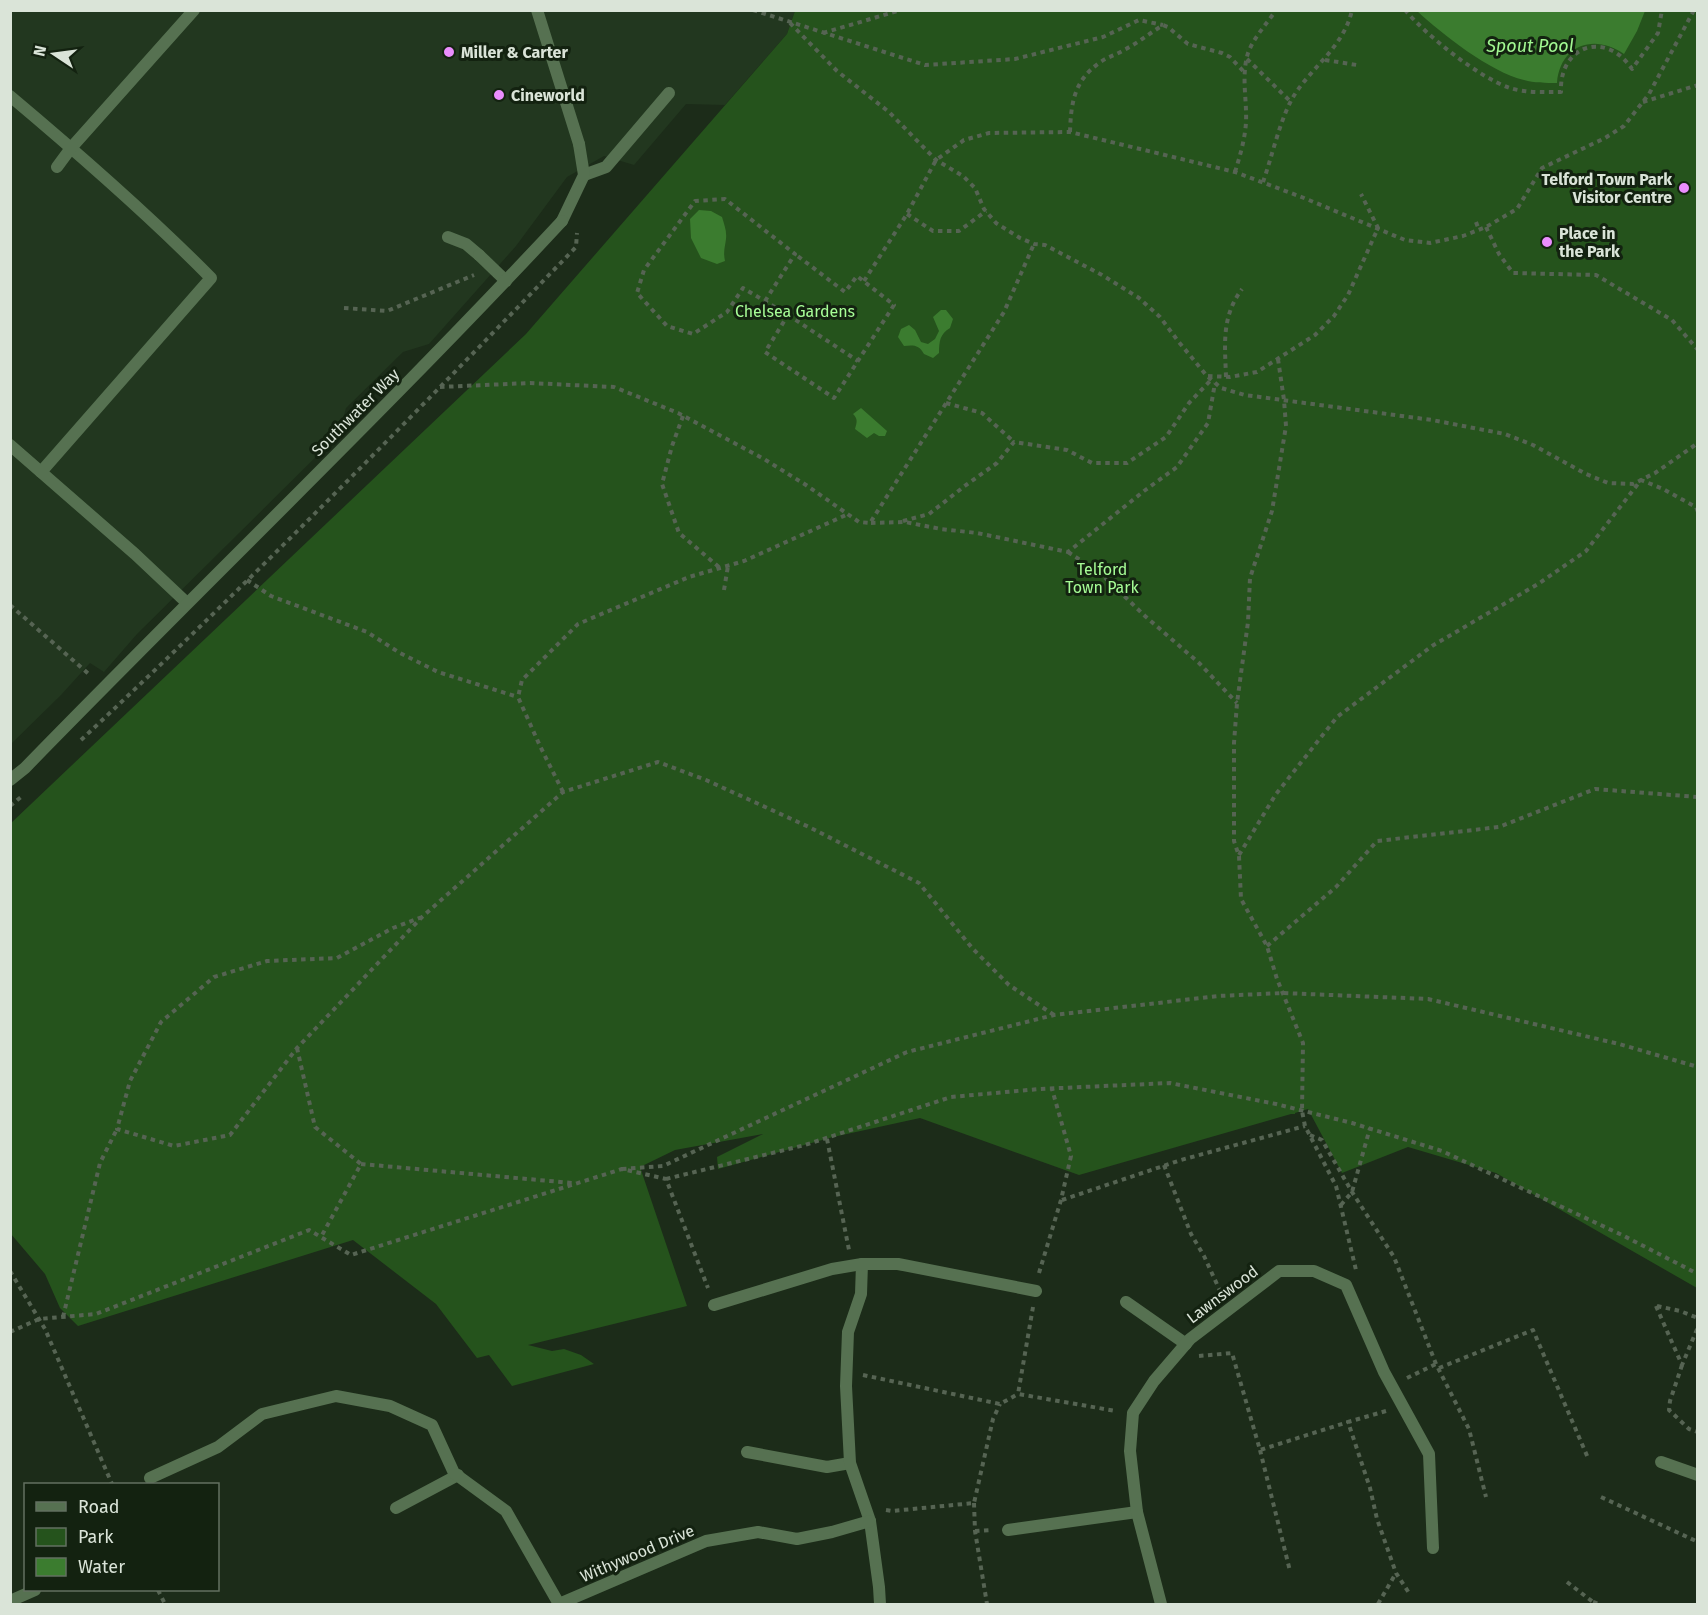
<svg xmlns="http://www.w3.org/2000/svg" width="1708" height="1615" viewBox="0 0 1708 1615" font-family="'Fira Sans',sans-serif">
  <rect width="100%" height="100%" fill="#1c2c19"/>
  <path fill="#22371f" d="M11,11H795L787,34L725,105L686,104L634,165L604,156L567,177L516,246L429,344L403,352L346,408L339,434L137,634L104,672L90,663L61,695L11,744Z"/>
  <path fill="#25531c" d="M795,11H1697V1288L1496,1173L1408,1147L1342,1173L1308,1109L1295,1113V1114H1291L1079,1175L920,1118L833,1137L718,1169L717,1157L763,1134L675,1150L640,1167L687,1306L528,1345L552,1351L564,1349L581,1355L594,1364L512,1386L489,1355L477,1358L436,1304L353,1240L78,1326L60,1308L45,1274L11,1234L10,824L526,334L787,34Z"/>
  <g fill="#3b7c2f">
    <path d="M1417,11H1645L1637,31L1624,54C1594,33 1560,45 1557,83C1546,83 1534,83 1524,80C1490,72 1442,34 1417,11Z"/>
    <path d="M699,210L711,211L722,217C724,224 727,231 726,239C725,247 723,252 725,261L717,264L701,258L691,238L690,219Z"/>
    <path d="M941,310H946L953,319L950,328C940,334 939,341 939,353L933,358L924,354C919,345 914,345 904,346L898,337L901,329L909,325L915,330L921,342L928,344L935,339L939,331L933,317Z"/>
    <path d="M861,408L887,431L885,436H879L874,433L867,438L855,429C857,422 858,419 853,414Z"/>
  </g>
  <g fill="none" stroke-linecap="round" stroke-linejoin="round">
    <g stroke="#566453" stroke-width="4" stroke-dasharray="4.5 4.5" stroke-linecap="butt">
      <path d="M753,10L925,65L1015,59L1103,37L1139,20L1163,25"/>
      <path d="M1405,10C1427,36 1478,77 1510,88C1526,93 1544,92 1561,92C1559,45 1606,30 1632,69L1658,33L1662,10"/>
      <path d="M790,23L837,71L889,112L936,160L963,176L975,188L984,209L996,223L1020,238L1034,244L1045,245L1102,275L1139,298L1160,317L1178,341L1207,376L1221,388L1245,395L1432,420L1505,434L1533,445L1586,474L1608,483L1633,484L1655,473L1698,443"/>
      <path d="M823,33L901,10"/>
      <path d="M1247,59L1291,102"/>
      <path d="M1325,60L1357,65"/>
      <path d="M1643,102L1698,85"/>
      <path d="M1070,132C1071,103 1074,81 1099,63C1107,57 1116,55 1124,50C1138,43 1150,33 1163,25L1168,27L1188,44L1222,53L1230,57L1245,73"/>
      <path d="M1235,172C1240,156 1245,139 1246,122C1247,99 1241,76 1248,53C1254,37 1266,25 1276,10"/>
      <path d="M1263,182C1272,157 1281,115 1295,94C1314,65 1344,46 1352,10"/>
      <path d="M907,214L933,231H959L986,211"/>
      <path d="M1476,222L1479,230"/>
      <path d="M1486,227L1499,254L1513,273L1596,275L1672,320L1698,350"/>
      <path d="M864,281L907,214L936,160L964,140L989,133L1070,132L1235,172L1304,198L1405,240L1430,243L1463,236L1486,227L1517,209L1542,168L1605,138L1624,126L1649,94L1694,10"/>
      <path d="M765,301L795,254L725,199L695,201L644,270L637,293L667,326L693,334L727,312L743,288L788,315L765,352L834,398L894,305L857,276L845,292L795,254"/>
      <path d="M344,308L387,311L474,275"/>
      <path d="M788,315L858,361"/>
      <path d="M1278,359L1284,400L1286,426L1272,511L1250,578L1248,622L1237,703L1234,743V841L1239,856L1241,899L1267,946L1277,979L1303,1043L1302,1111L1305,1126L1336,1186L1356,1270"/>
      <path d="M1208,376L1230,377L1257,372L1315,335L1334,316L1348,295L1378,228L1361,194"/>
      <path d="M1226,377C1225,345 1221,317 1242,289"/>
      <path d="M440,387L530,383L614,387L678,413L764,459L806,485L859,522L870,523L1004,312L1034,244"/>
      <path d="M946,403L982,413L1014,442"/>
      <path d="M683,416L672,446L662,484L679,533L720,568"/>
      <path d="M903,521L929,514L966,485L997,463L1014,442L1067,450L1092,463H1127L1166,437L1189,403L1211,380"/>
      <path d="M871,523L905,522L941,529L977,533L1068,552L1144,491L1177,467L1208,423L1215,383"/>
      <path d="M1068,552L1100,573L1145,616L1199,663L1237,703"/>
      <path d="M247,580L271,596L367,632L400,653L438,672L518,697"/>
      <path d="M724,590L728,566"/>
      <path d="M10,605L91,676"/>
      <path d="M81,740C251,581 415,414 576,247L577,233"/>
      <path d="M563,792L540,746L518,697L522,680L578,624L689,577L744,561L846,515"/>
      <path d="M10,806L21,797"/>
      <path d="M1239,855L1276,794L1337,717L1432,646L1538,584L1586,551L1641,480L1663,489L1696,507L1698,512"/>
      <path d="M422,917L393,928L337,958L267,961L214,977L161,1022L130,1081L117,1129L174,1146L230,1135L297,1048L422,917L563,792L658,762L706,780L809,827L919,883L973,949L1009,985L1054,1015"/>
      <path d="M1267,946L1336,887L1377,841L1499,827L1595,789L1698,797"/>
      <path d="M297,1048L315,1127L361,1164L321,1237"/>
      <path d="M1310,1135L1322,1140L1352,1192L1394,1257L1436,1364L1469,1429L1486,1497"/>
      <path d="M827,1139L849,1250"/>
      <path d="M361,1164L572,1183"/>
      <path d="M1164,1165L1191,1234L1204,1256L1221,1293"/>
      <path d="M622,1169L663,1166L907,1052L1054,1015L1218,996L1283,993L1428,999L1619,1044L1698,1067"/>
      <path d="M666,1179L805,1145L951,1097L1039,1089L1170,1083L1276,1104L1352,1123L1442,1151L1622,1235L1698,1274"/>
      <path d="M1062,1200L1181,1160L1305,1126"/>
      <path d="M1341,1205L1352,1192L1370,1128"/>
      <path d="M10,1271L45,1329L112,1484"/>
      <path d="M1039,1273L1061,1200L1071,1156L1052,1089"/>
      <path d="M1656,1306L1682,1365L1698,1327"/>
      <path d="M1657,1306L1680,1311L1698,1318"/>
      <path d="M1033,1307L1018,1394L1116,1411"/>
      <path d="M63,1317L100,1163L117,1129"/>
      <path d="M10,1332L39,1319L96,1314L309,1230L351,1255L622,1169L666,1179L708,1288"/>
      <path d="M1199,1356L1232,1353L1260,1450L1348,1422"/>
      <path d="M1682,1365L1670,1401L1669,1410L1689,1429L1698,1432"/>
      <path d="M1439,1368L1533,1330L1588,1458"/>
      <path d="M863,1375L1000,1404L1018,1394"/>
      <path d="M1407,1378L1436,1364"/>
      <path d="M1386,1411L1348,1422L1370,1488L1377,1519L1396,1573L1409,1593"/>
      <path d="M1260,1450L1290,1571"/>
      <path d="M1601,1497L1698,1542"/>
      <path d="M974,1503L975,1531L987,1604"/>
      <path d="M886,1510L892,1511L974,1503L993,1419L1000,1404"/>
      <path d="M975,1531L992,1530"/>
      <path d="M1567,1582L1593,1602L1591,1604"/>
      <path d="M158,1590L165,1604"/>
      <path d="M1593,1602L1599,1604"/>
      <path d="M1378,1604L1396,1573"/>
    </g>
    <g stroke="#567151" stroke-width="12">
      <path d="M10,96C79,154 148,214 211,278L41,472"/>
      <path d="M584,175L606,167L669,93"/>
      <path d="M562,221L584,175L579,144"/>
      <path d="M448,237L466,244L479,255"/>
      <path d="M10,445L135,554L187,603"/>
      <path d="M1126,1302L1186,1344"/>
      <path d="M747,1452L827,1467L850,1463"/>
      <path d="M396,1508L458,1475"/>
    </g>
    <g stroke="#567151" stroke-width="12">
      <path d="M537,10L579,144"/>
      <path d="M57,167L71,148L194,10"/>
      <path d="M479,255L506,281"/>
      <path d="M10,780L25,768C203,585 388,408 562,221"/>
      <path d="M862,1264L861,1294L848,1332L846,1386L850,1463L870,1521L879,1587L880,1604"/>
      <path d="M714,1305L832,1269L862,1264H898L1036,1291"/>
      <path d="M1661,1462L1698,1475"/>
      <path d="M150,1478L218,1447L262,1414L336,1396L390,1406L432,1425L454,1473L506,1511L559,1604L706,1541L758,1532L797,1539L832,1532L870,1521"/>
      <path d="M1008,1530L1137,1512"/>
      <path d="M10,1601L35,1590"/>
      <path d="M1161,1604L1137,1512L1130,1451L1133,1413L1154,1381L1190,1339L1279,1271H1314L1346,1285L1384,1372L1429,1454L1433,1548"/>
    </g>
  </g>
  <g fill="#ea8dfd" stroke="#132210" stroke-width="2">
    <circle cx="449" cy="52" r="6"/>
    <circle cx="499" cy="95" r="6"/>
    <circle cx="1684" cy="188" r="6"/>
    <circle cx="1547" cy="242" r="6"/>
  </g>
  <g text-anchor="middle" stroke-width="6" stroke-linejoin="round" paint-order="stroke">
    <g font-size="16" font-weight="bold" fill="#dae4d8" stroke="#132210" text-anchor="start">
      <text x="461" y="58">Miller &amp; Carter</text>
      <text x="511" y="101">Cineworld</text>
      <text x="1672" y="185" text-anchor="end">Telford Town Park<tspan x="1672" dy="18">Visitor Centre</tspan></text>
      <text x="1559" y="239">Place in<tspan x="1559" dy="18">the Park</tspan></text>
    </g>
    <g font-size="16" fill="#a6fd96" stroke="#132210">
      <text x="795" y="317">Chelsea Gardens</text>
      <text x="1102" y="575">Telford<tspan x="1102" dy="18">Town Park</tspan></text>
    </g>
    <g font-size="16" fill="#dae4d8" stroke="#132210">
      <text transform="translate(355 412) rotate(-45)" y="6">Southwater Way</text>
      <text transform="translate(1222 1294) rotate(-37)" y="6">Lawnswood</text>
      <text transform="translate(637 1553) rotate(-23)" y="6">Withywood Drive</text>
    </g>
    <g font-size="18" font-style="italic" fill="#a1f791" stroke="#132210">
      <text x="1530" y="52">Spout Pool</text>
    </g>
  </g>
  <rect width="1708" height="1615" fill="none" stroke="#dae4d8" stroke-width="24"/>
  <rect x="24" y="1483" width="195" height="108" fill="#132210" stroke="#637060" stroke-width="1.5"/>
  <rect x="36" y="1502" width="30" height="9" fill="#567151" stroke="#637060" stroke-width="1.5"/>
  <text x="78" y="1513" font-size="18" fill="#dae4d8">Road</text>
  <rect x="36" y="1528" width="30" height="18" fill="#25531c" stroke="#637060" stroke-width="1.5"/>
  <text x="78" y="1543" font-size="18" fill="#dae4d8">Park</text>
  <rect x="36" y="1558" width="30" height="18" fill="#3b7c2f" stroke="#637060" stroke-width="1.5"/>
  <text x="78" y="1573" font-size="18" fill="#dae4d8">Water</text>
  <g transform="translate(54 54) rotate(283)" stroke="#132210" stroke-width="4.5" paint-order="stroke">
  <path d="M0-4.5L10 22L0 15L-10 22Z" fill="#dae4d8"/>
  <text y="-9" font-size="16" font-weight="bold" text-anchor="middle" fill="#dae4d8">N</text>
  </g>
</svg>
